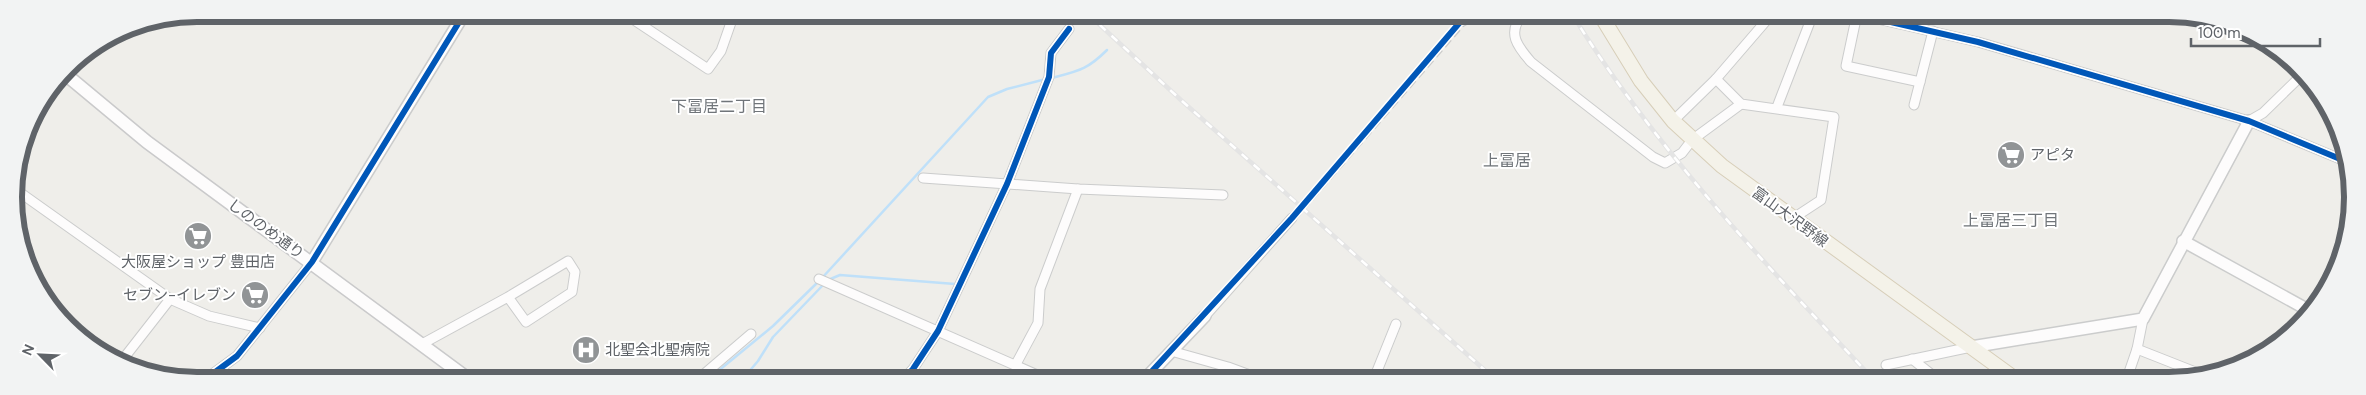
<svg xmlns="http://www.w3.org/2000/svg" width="2366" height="395" viewBox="0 0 2366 395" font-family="'DM Sans','Noto Sans JP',sans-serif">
  <rect width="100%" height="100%" fill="#efeeea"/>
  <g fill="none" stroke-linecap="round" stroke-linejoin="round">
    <g stroke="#bfe0f9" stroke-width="2.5">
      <path d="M1052,78C1078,71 1087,70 1107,50"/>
      <path d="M822,278L988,97L1007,89L1046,79"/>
      <path d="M828,280L840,275L955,284"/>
      <path d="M706,381L773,326L818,282"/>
      <path d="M741,381L758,361L773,337L824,284"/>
    </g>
    <path stroke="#cbcbca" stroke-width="9" stroke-dasharray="9 4.5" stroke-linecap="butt" d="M1292,218L1463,21"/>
    <defs>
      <g id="minor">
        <path d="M625,14L708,69L721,51L734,14"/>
        <path d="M1523,14C1506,33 1518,47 1531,62L1653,157L1665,163L1682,153L1692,140L1741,104"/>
        <path d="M1856,14L1978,42L2249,121L2345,161"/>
        <path d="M1857,14L1846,66L1920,82"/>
        <path d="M1463,21L1467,14"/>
        <path d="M1716,79L1741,104L1834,117L1821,200L1792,219"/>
        <path d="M1914,105L1933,31"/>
        <path d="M1777,107L1813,14"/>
        <path d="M1673,121L1716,79L1772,14"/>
        <path d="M2249,121L2263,113L2303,74"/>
        <path d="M923,178L1078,189L1223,195"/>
        <path d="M15,189L170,299L209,316L260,328"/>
        <path d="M819,279L1051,381"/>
        <path d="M1205,316L1292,218"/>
        <path d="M422,344L508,297L526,322L572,292L575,272L568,261L508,297"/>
        <path d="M2137,349L2203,375"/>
        <path d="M1171,351L1228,367L1266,381"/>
        <path d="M1912,359L1940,381"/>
        <path d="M120,363L170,299"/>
        <path d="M1016,364L1038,323L1040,289L1078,189"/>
        <path d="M1886,365L1971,347"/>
        <path d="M203,381L237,356L312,262"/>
        <path d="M696,381L751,334"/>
        <path d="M902,381L913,369L938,331L1007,184L1049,77L1051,53L1069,29"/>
        <path d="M1373,381L1396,324"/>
        <path d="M2126,381L2137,349L2143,319"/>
      </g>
      <g id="tertiary">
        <path d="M2183,241L2310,311"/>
        <path d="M312,262L464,14"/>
        <path d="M1971,347L2143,319L2249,121"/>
        <path d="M1143,381L1205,316"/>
      </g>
      <path id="secondary" d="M64,73L147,142L471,381"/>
      <path id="primary" d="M1600,14L1641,81L1673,121L1722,166L2018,381"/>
    </defs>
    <use href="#minor" stroke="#cbcccc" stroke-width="11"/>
    <use href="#tertiary" stroke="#cbcccc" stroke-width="14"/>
    <use href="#secondary" stroke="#cacacb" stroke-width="15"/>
    <use href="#primary" stroke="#d7ceb8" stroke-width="16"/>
    <use href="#minor" stroke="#fdfcfc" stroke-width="9"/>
    <use href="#tertiary" stroke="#fdfcfc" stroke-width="11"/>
    <use href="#secondary" stroke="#fdfcfc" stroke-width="12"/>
    <use href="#primary" stroke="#f4f2e9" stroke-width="14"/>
    <defs>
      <g id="rail">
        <path d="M1088,14L1182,101L1497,381"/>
        <path d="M1572,14C1656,150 1766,265 1875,381"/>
      </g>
    </defs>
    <use href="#rail" stroke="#e4e4e4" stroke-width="4.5"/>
    <use href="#rail" stroke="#fff" stroke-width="2.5" stroke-dasharray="8" stroke-linecap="butt"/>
    <defs>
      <g id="cycleway">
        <path d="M1856,14L1978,42L2249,121L2345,161"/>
        <path d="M203,381L237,356L312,262L464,14"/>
        <path d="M902,381L913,369L938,331L1007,184L1049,77L1051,53L1069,29"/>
        <path d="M1143,381L1292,218L1467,14"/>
      </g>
    </defs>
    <use href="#cycleway" stroke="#fff" stroke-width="9"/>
    <use href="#cycleway" stroke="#0057b8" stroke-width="6"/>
  </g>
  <defs>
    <symbol id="supermarket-disc" viewBox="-11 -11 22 22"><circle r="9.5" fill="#919496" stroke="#fff"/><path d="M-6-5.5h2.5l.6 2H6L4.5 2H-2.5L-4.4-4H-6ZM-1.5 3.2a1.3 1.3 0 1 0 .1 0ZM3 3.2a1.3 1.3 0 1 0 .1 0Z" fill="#fff"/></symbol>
    <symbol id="hospital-disc" viewBox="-11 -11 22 22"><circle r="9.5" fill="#919496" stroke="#fff"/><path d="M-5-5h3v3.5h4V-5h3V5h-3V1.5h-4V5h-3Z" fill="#fff"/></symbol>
  </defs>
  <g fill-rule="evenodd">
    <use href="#supermarket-disc" x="1995" y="139" width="32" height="32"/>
    <use href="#supermarket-disc" x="182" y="220" width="32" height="32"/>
    <use href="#supermarket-disc" x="239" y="279" width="32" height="32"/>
    <use href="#hospital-disc" x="570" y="334" width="32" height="32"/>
  </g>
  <g text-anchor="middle" stroke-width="4" stroke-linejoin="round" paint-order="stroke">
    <g font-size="15" fill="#5f6368" stroke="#fff" text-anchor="start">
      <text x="2030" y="160">アピタ</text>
      <text x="198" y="267" text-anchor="middle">大阪屋ショップ 豊田店</text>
      <text x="236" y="300" text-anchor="end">セブン-イレブン</text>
      <text x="605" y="355">北聖会北聖病院</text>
    </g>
    <g font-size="15" fill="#5f6368" stroke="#fff">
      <text transform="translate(1790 217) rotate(36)" y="5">富山大沢野線</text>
      <text transform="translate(266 229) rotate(36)" y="5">しののめ通り</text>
    </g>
    <g font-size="16" fill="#70757a" stroke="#fff">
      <text x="719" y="112">下冨居二丁目</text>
      <text x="1507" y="166">上冨居</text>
      <text x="2011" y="226">上冨居三丁目</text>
    </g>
  </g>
  <path d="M0 0H2366V395H0ZM197 22H2169A175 175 0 0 1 2344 197V197A175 175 0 0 1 2169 372H197A175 175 0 0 1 22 197V197A175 175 0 0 1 197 22Z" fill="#f2f3f3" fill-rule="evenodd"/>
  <path fill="none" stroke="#5f6368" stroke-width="6" d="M197 22H2169A175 175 0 0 1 2344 197V197A175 175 0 0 1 2169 372H197A175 175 0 0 1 22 197V197A175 175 0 0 1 197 22Z"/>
  <g transform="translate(40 355) rotate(294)" stroke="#ffffff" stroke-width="4" paint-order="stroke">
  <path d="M0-4L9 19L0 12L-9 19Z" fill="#5f6368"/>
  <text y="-8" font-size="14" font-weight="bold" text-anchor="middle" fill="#5f6368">N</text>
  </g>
  <path d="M2191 38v8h129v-8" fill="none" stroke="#5f6368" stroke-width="2.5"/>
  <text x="2198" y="38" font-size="15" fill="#5f6368" stroke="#ffffff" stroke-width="4" paint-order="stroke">100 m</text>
</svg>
